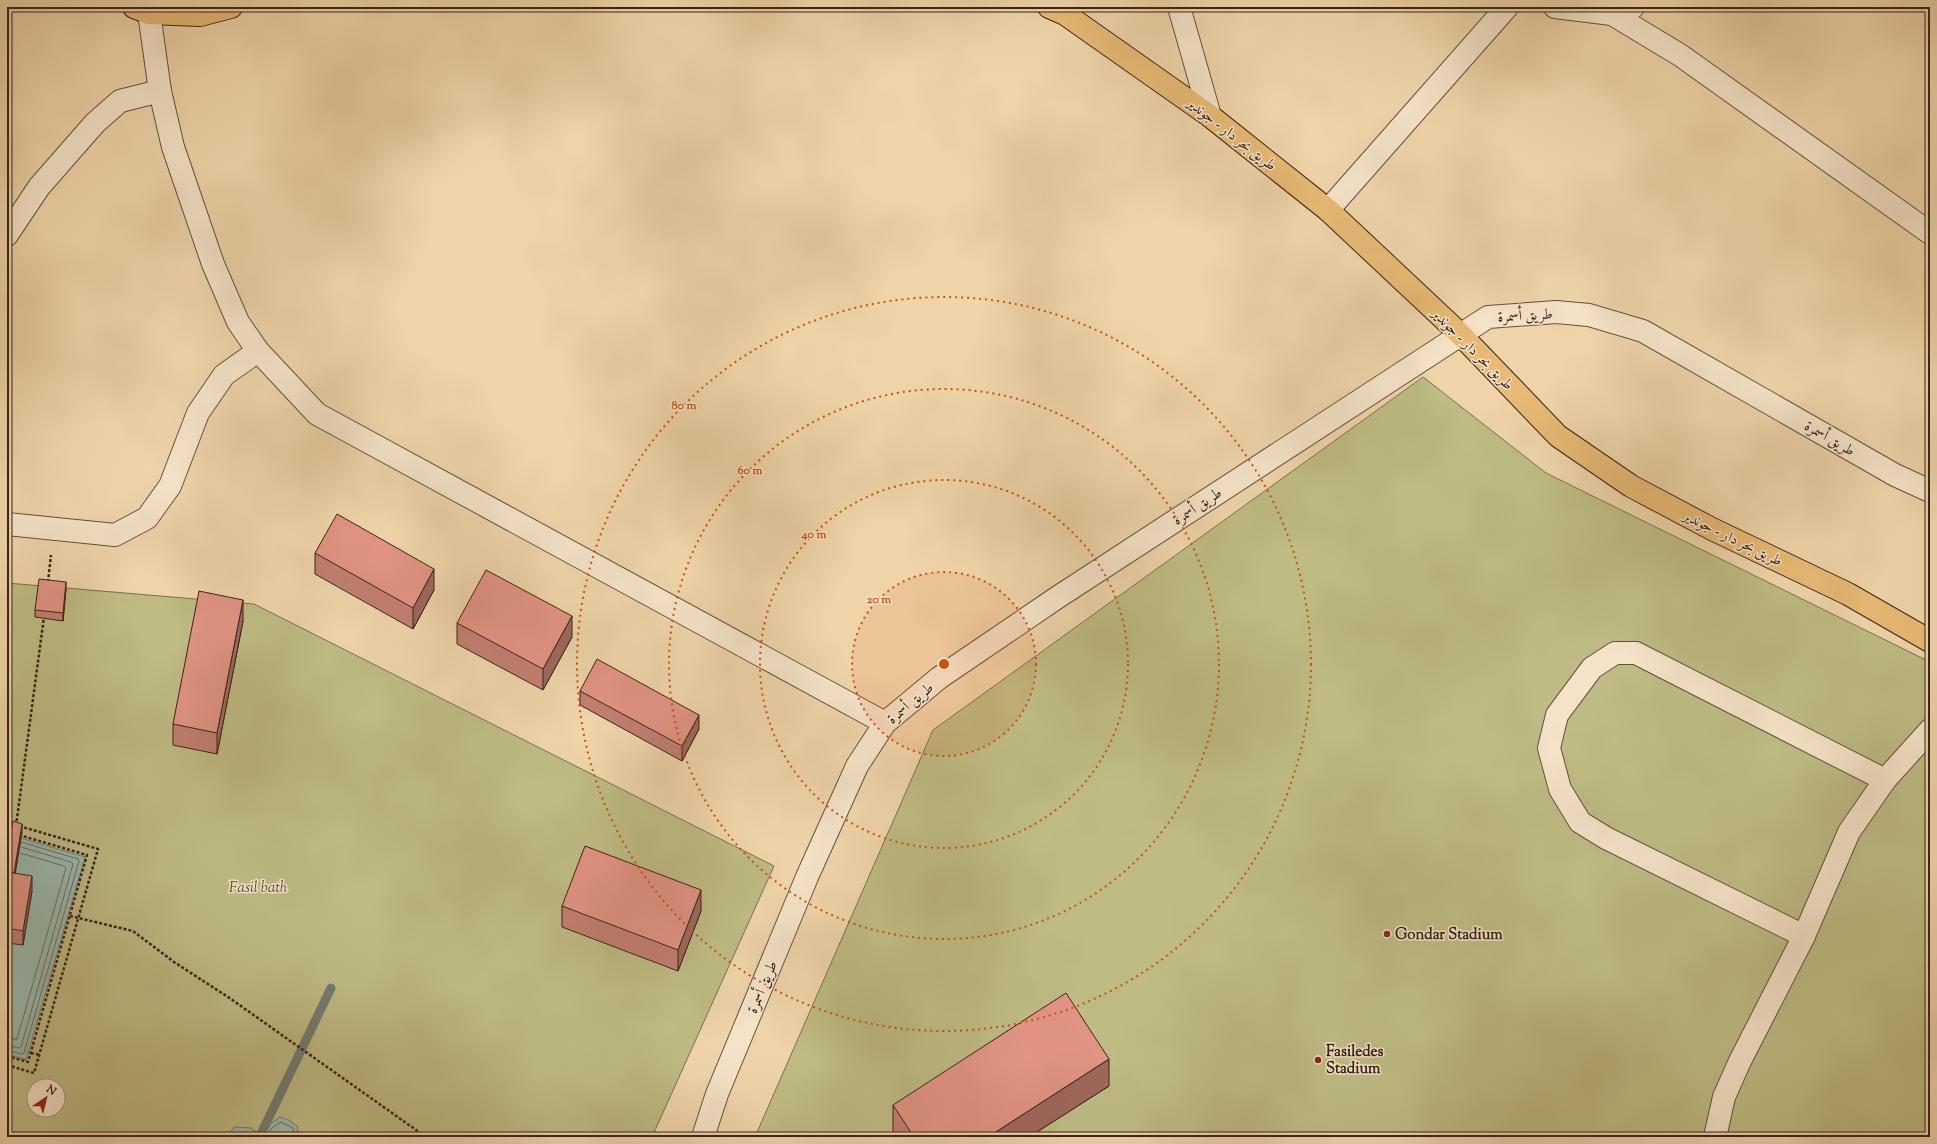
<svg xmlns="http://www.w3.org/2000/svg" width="1937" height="1144" viewBox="0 0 1937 1144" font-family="'Sorts Mill Goudy',Amiri,serif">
  <rect width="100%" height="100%" fill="#efd4aa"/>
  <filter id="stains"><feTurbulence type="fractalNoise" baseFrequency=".005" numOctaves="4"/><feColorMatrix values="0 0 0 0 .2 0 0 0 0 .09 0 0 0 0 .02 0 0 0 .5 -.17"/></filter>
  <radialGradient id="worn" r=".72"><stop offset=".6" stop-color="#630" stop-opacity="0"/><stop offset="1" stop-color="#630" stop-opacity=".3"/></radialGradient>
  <g fill="#bebb85" stroke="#7b704f" fill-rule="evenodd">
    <path d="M1423,377L1546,473L1930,662V1137H755L933,730Z"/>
    <path d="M7,583L254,604L774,866L652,1137H7ZM34,1086H58V1110H34Z"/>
  </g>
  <g fill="#9ab8ad" stroke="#737d72">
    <path d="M7,834L85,857L26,1060L7,1054Z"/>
    <path d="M280,1117L289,1120L297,1126L299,1137H227L234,1127L251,1128L262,1136L269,1125Z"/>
  </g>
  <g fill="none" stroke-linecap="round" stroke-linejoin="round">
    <g stroke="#696e63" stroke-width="1">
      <path d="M7,1039H17L66,868L64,866L20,853"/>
      <path d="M7,1045L19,1048L21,1047L73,864L71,862L21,847"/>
      <path d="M7,1050L22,1054L24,1053L79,861L78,859L21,842"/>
      <path d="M266,1137L272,1128L281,1122L293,1128L295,1137"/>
    </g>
    <path stroke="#737d72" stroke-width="9" d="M260,1136L331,988"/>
    <defs>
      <g id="minor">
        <path d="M1179,7L1210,116"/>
        <path d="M1555,7L1612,14L1633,7"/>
        <path d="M149,13L160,91L173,147L213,264L238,322L258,351L317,414L885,723"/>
        <path d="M1612,14L1680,55L1930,233"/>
        <path d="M1328,210L1507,7"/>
        <path d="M7,235L39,187L95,123L120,101L160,91"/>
        <path d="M7,524L115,535L147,518L170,486L198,413L224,375L258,351"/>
        <path d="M1804,936L1606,838L1580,822L1560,789L1549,748L1557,715L1592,668L1615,653H1636L1885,780"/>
        <path d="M703,1137L717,1094L807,877L857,766L885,723L939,678L1058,597L1488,317L1556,312L1589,315L1643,331L1895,475L1930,491"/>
        <path d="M1715,1137L1724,1097L1740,1061L1804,936L1849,832L1885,780L1930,730"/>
      </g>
      <g id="highway">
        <path d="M134,7L149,13L200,15L231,7"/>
        <path d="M1049,7L1065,14L1210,116L1328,210L1460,334L1558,436L1631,486L1712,529L1848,594L1930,641"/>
      </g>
    </defs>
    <use href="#minor" stroke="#66503d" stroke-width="24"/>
    <use href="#highway" stroke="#382419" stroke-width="24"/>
    <g stroke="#382419" stroke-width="2.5" stroke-dasharray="3 2" stroke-linecap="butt">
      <path d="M48,582L51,555"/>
      <path d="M7,822L14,824"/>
      <path d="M16,826L44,617"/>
      <path d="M70,916L133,931L174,962L231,999L426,1137"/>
      <path d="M31,1053L40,1055"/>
      <path d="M7,1056L28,1062L87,855L19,835"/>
      <path d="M7,1065L34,1073L98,849L19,826"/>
    </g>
    <use href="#minor" stroke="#f5e3c8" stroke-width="22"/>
    <use href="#highway" stroke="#e8ba75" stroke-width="22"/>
  </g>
  <g fill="#c27f72" stroke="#382419">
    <path d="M315,553L434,590L413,629L315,574Z"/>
    <path d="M66,589L63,621L35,617V610Z"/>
    <path d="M243,621L217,754L173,745V724Z"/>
    <path d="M457,623L572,637L543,690L457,644Z"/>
    <path d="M580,691L699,729L682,761L580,705Z"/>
    <path d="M22,832L15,873L32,891L23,945L7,943V854Z"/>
    <path d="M562,906L701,911L678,971L562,927Z"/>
    <path d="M1109,1086L1029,1137H896L893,1132V1105Z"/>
  </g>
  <g fill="#9e685c" stroke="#382419">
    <path d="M434,569V590L413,629V608Z"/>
    <path d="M66,582V589L63,621V613Z"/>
    <path d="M243,600V621L217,754V733Z"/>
    <path d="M572,616V637L543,690V669Z"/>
    <path d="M699,715V729L682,761V746Z"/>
    <path d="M22,824V832L13,887V880Z"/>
    <path d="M32,876V891L23,945V931Z"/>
    <path d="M701,890V911L678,971V950Z"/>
    <path d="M1109,1059V1086L1029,1137H988Z"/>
  </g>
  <g fill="#e29484" stroke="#382419">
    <path d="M337,514L434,569L413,608L315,553Z"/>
    <path d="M486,570L572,616L543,669L457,623Z"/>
    <path d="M39,579L66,582L63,613L35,610Z"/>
    <path d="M199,591L243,600L217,733L173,724Z"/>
    <path d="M597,659L699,715L682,746L580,691Z"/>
    <path d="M13,821L22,824L14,873L7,872V854Z"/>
    <path d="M585,846L701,890L678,950L562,906Z"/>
    <path d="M7,872L32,876L23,931L7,928Z"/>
    <path d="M1066,993L1109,1059L988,1137H914L893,1105Z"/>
  </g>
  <circle cx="944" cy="664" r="92" fill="#ce510e" fill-opacity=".12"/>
  <g fill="none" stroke="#ce510e" stroke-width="2" stroke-dasharray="2 4">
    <circle cx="944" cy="664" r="92"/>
    <circle cx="944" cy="664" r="184"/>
    <circle cx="944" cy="664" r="275"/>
    <circle cx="944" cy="664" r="367"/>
  </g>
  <g fill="#8f2418" stroke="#f5e3c8" stroke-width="1.5">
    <circle cx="1387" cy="934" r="4"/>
    <circle cx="1318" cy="1060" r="4"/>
  </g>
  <g text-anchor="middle" stroke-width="3" stroke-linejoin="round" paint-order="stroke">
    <g font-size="15" fill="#382419" stroke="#f5e3c8">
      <text transform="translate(1232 134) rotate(38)" y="5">طريق بحر دار - جوندير</text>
      <text transform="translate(1525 315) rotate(-3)" y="5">طريق أسمرة</text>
      <text transform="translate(1473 349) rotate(45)" y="5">طريق بحر دار - جوندير</text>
      <text transform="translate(1830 438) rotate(30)" y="5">طريق أسمرة</text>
      <text transform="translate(1197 506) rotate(-33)" y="5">طريق أسمرة</text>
      <text transform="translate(1733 538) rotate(26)" y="5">طريق بحر دار - جوندير</text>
      <text transform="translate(910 703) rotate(-40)" y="5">طريق أسمرة</text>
      <text transform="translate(762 987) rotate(-67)" y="5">طريق أسمرة</text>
    </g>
    <g font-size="15" font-style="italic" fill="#5a4a34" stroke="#f5e3c8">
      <text x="258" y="892">Fasil bath</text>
    </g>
    <g font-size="15" font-weight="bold" fill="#382419" stroke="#f5e3c8" text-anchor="start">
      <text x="1395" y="939">Gondar Stadium</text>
      <text x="1326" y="1056">Fasiledes<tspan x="1326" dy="17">Stadium</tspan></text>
    </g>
  </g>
  <circle cx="944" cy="664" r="6" fill="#ce510e" stroke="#f5e3c8" stroke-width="2"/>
  <g font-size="12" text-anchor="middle" font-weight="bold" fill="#ce510e" stroke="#f5e3c8" stroke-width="3" stroke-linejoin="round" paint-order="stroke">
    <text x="684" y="409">80 m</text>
    <text x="750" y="474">60 m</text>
    <text x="814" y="538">40 m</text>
    <text x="879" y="603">20 m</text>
  </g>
  <rect width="1937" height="1144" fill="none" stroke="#efd4aa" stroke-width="24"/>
  <rect x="8" y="8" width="1921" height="1128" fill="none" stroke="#382419" stroke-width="2"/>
  <rect x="12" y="12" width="1913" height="1120" fill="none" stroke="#382419"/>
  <g transform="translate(46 1098) rotate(35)"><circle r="19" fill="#f5e3c8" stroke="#a99782"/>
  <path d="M0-3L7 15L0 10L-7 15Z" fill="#8f2418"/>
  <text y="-6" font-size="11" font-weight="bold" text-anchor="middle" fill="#382419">N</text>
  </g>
  <rect width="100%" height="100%" filter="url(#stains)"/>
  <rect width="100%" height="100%" fill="url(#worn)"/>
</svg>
